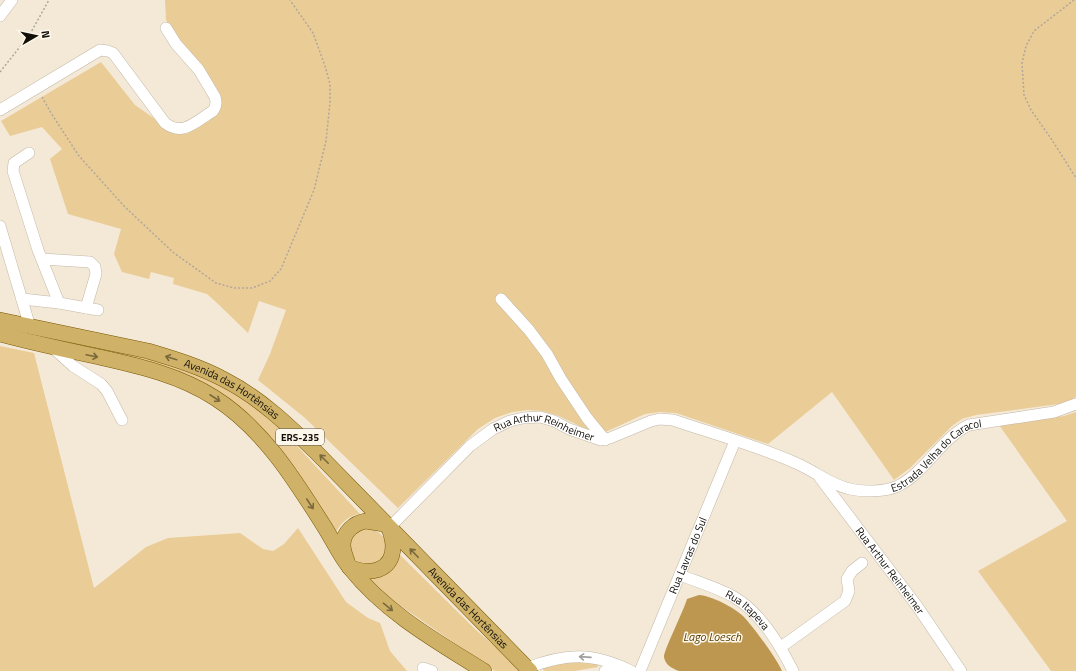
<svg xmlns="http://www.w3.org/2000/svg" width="1076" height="671" viewBox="0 0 1076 671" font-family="'Titillium Web',sans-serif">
  <rect width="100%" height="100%" fill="#f4e9d7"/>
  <g fill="#eacc97">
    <path d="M165,0H1076V397L1066,403L976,415L962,419L952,426L910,468L894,480L832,392L768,444L676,413L660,412L645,414L603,433H594L559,416L542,411L528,410L512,412L495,418L478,429L398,508L305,418L258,380L270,354L286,310L259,301L248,333L217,303L207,294L173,284L174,278L151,272L149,279L122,272L114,254L121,229L68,214L50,159L62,149L42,127L10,136L1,121L101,62L135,105L175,133L186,134L216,116L220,107L166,20Z"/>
    <path d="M36,334L171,363L226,387L268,417L285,433L360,514C347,516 341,523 335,534L231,401L32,336Z"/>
    <path d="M0,346L34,353L94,588L146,547L168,538L240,533L263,549L273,551L284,544L298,528L346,602L368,618L380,623L390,651L407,671H0Z"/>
    <path d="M1076,412V671H1051L978,571L1067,521L999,425L1064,416Z"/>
    <circle cx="368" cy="547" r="18"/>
    <path d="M396,551L476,630L523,671H495L395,602L367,576Z"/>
    <path d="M595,661L598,667L574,671H544L541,667L556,663Z"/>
  </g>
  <path fill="#bd964f" d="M699,595C712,596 733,607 743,616C752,625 777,659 782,671H679C673,669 665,665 664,657C663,652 684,610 687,599Z"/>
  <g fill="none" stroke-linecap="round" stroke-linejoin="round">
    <defs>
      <g id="minor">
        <path d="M0,16L12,0"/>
        <path d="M0,110L100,50L108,51L113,53L165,123C183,137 196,121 213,111C216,107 217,103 215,97L199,70L176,44L166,28"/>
        <path d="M29,153L14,163L13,171L38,250L59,303"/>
        <path d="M0,226L30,327"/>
        <path d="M42,259L90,262L95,267L96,274L86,308"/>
        <path d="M22,299L59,303L98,310"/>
        <path d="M501,299L529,330L547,354L561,379L587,418L605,440"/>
        <path d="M52,347L73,366L101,384L107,391L122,420"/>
        <path id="s1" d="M820,478L917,606L961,671"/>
        <path id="s2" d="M389,528L470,446L493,429L510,421L523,418L540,417L554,421L569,429L601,440L610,438L651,421L660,419L673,420C714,434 758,446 798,464C816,472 831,485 850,489C863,492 885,492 898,486C926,472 940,439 969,425L1054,412L1076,404"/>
        <path id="s3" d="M680,575C698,582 718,588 734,597C760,612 780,645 793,671"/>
        <path d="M781,647L845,601L849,591L847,579L852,571L862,563"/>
        <path d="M423,668L432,671"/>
        <path d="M527,668C566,653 593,652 631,671"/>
        <path d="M605,671L622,667"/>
        <path id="s4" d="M640,671L735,441"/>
      </g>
      <g id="major">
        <path id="s5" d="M0,320L148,351C175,359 201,367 225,380C260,398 288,425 316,452L530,671"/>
        <path d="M0,334C33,343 66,350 99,357C139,366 180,375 215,398C262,428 293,477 322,523C332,538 339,555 350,568C386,613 436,641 484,671"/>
        <path d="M366,521L384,524L389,528C391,534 393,540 393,546C393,573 368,575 349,567C347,560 343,552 343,545C343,532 354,523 366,521Z"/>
      </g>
    </defs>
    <use href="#minor" stroke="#c2b8a6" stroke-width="12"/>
    <use href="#major" stroke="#785704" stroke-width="16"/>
    <g stroke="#b0a799" stroke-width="1.5" stroke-dasharray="2 2" stroke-linecap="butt">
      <path d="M1074,0L1034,31L1026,46L1022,63L1024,95L1031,110L1052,140L1076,178"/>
      <path d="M0,72L30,34L49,0"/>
      <path d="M42,97L51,113L79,156L124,206L160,240L174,253L216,283L234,288H252L270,281L281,269L314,190L326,141L330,102V84L325,66L313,33L290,0"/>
    </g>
    <use href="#minor" stroke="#fff" stroke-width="11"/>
    <use href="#major" stroke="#cfb267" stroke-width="15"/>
  </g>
  <defs><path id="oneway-shaft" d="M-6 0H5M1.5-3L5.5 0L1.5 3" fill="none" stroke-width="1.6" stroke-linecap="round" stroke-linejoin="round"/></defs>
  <g stroke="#7a693d">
    <use href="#oneway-shaft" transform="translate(92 356) rotate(12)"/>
    <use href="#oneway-shaft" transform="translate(171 358) rotate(-163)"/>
    <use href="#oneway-shaft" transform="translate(215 398) rotate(33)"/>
    <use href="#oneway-shaft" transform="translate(324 459) rotate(-135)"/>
    <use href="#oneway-shaft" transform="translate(310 504) rotate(57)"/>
    <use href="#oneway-shaft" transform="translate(414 553) rotate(-134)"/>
    <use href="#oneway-shaft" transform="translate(388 607) rotate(39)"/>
  </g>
  <use stroke="#a09f9d" href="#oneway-shaft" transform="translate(585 657) rotate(-176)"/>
  <g text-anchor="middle" stroke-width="3" stroke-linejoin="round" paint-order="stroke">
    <rect fill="#fef7ec" stroke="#59554d" stroke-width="1" x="276" y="429" width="48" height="16" rx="3"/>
    <g font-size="10" font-weight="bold" fill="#120f09">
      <text x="300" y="441">ERS-235</text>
    </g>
    <g font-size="11" fill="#120f09" stroke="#fef7ec">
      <text dy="4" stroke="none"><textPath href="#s5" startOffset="244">Avenida das Hortênsias</textPath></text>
      <text dy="4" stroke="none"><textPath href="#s2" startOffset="198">Rua Arthur Reinheimer</textPath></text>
      <text dy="4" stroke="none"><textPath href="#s2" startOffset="623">Estrada Velha do Caracol</textPath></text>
      <text dy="4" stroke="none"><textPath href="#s4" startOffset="125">Rua Lavras do Sul</textPath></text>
      <text dy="4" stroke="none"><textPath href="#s1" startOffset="116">Rua Arthur Reinheimer</textPath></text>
      <text dy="4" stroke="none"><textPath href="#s5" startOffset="568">Avenida das Hortênsias</textPath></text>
      <text dy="4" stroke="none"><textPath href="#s3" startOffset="77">Rua Itapeva</textPath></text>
    </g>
    <g font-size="12" font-style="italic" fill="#593f02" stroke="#fef7ec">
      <text x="712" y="641">Lago Loesch</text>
    </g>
  </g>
  <g transform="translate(36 36) rotate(81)" stroke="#fef7ec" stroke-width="3" paint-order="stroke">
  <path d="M0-3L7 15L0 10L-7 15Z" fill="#120f09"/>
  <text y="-6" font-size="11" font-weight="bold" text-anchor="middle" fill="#120f09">N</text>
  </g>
</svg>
